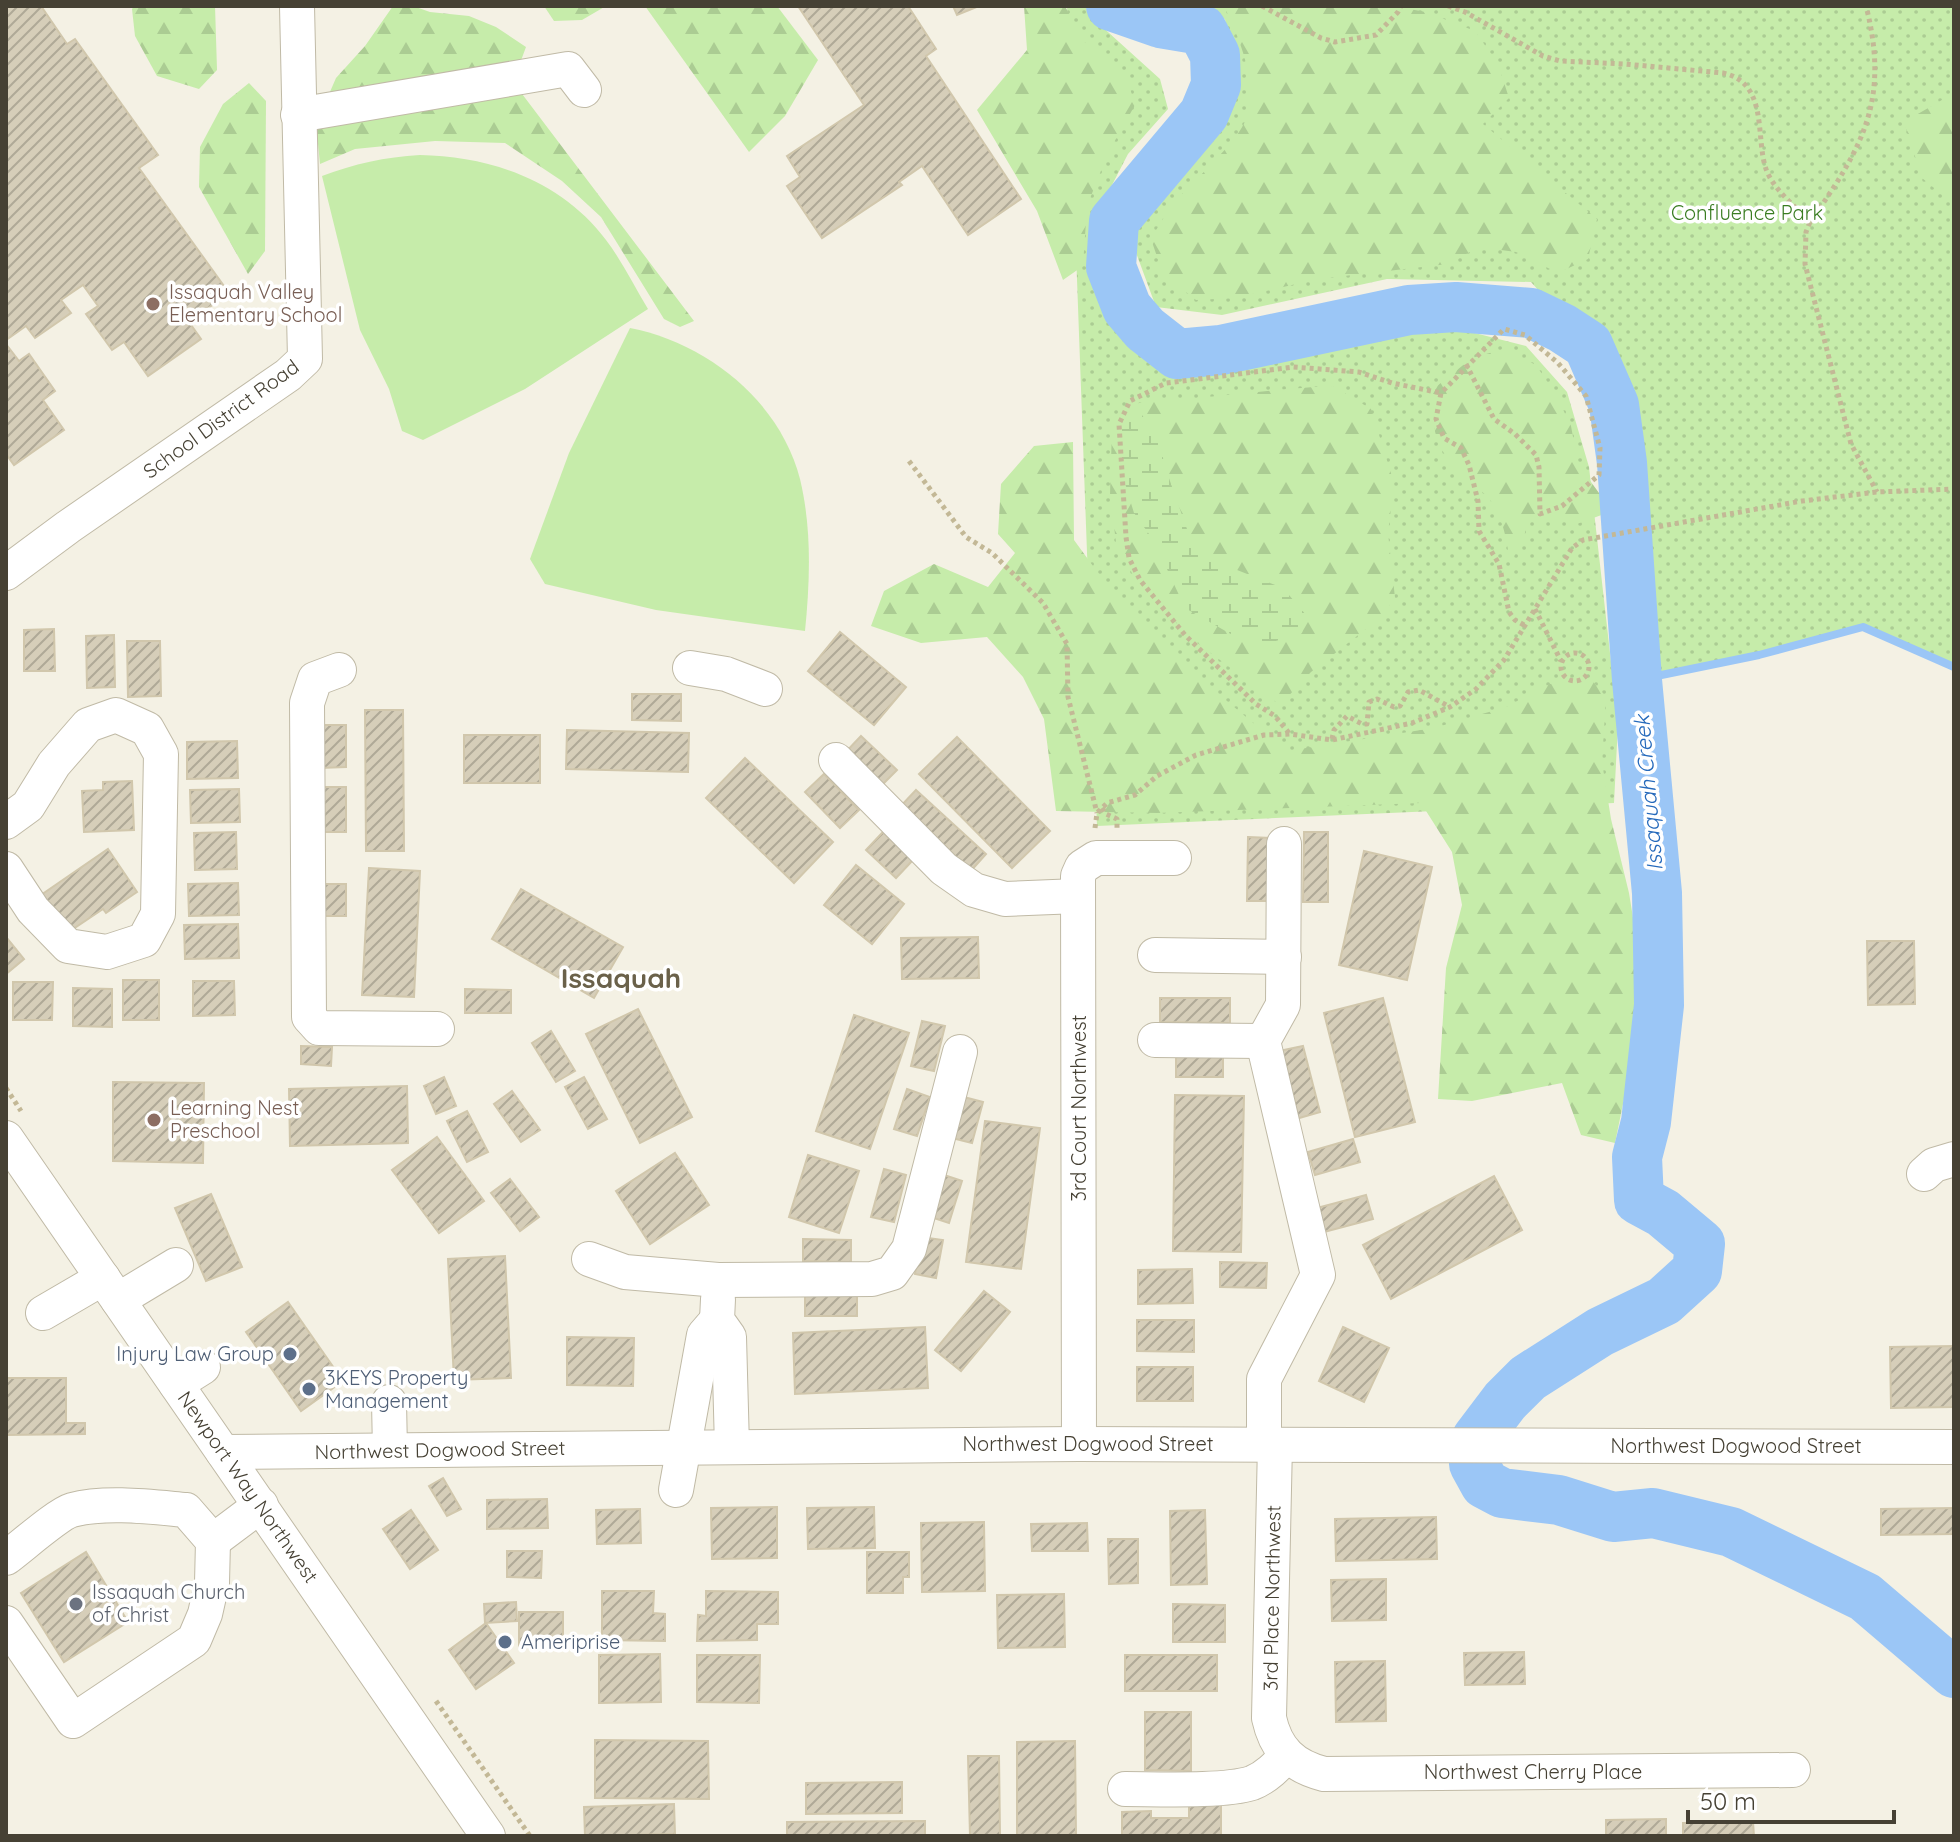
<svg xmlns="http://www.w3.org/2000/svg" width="1960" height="1842" viewBox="0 0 1960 1842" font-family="Quicksand,sans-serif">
  <defs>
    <pattern id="grass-dots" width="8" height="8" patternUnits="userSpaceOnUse" patternTransform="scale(2)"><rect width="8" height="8" fill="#c6ecaa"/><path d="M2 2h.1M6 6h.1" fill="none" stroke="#abcc93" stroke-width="1.8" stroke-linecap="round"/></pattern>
    <pattern id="forest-firs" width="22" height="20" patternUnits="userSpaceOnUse" patternTransform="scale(2)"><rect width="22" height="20" fill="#c6ecaa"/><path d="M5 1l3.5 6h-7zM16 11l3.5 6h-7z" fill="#abcc93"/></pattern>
    <pattern id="wetland-marsh" width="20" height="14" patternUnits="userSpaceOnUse" patternTransform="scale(2)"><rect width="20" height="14" fill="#c6ecaa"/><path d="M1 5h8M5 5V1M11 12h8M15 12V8" fill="none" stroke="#abcc93"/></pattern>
    <pattern id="building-hatch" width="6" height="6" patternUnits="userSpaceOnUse" patternTransform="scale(2)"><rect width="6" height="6" fill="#d6ceb9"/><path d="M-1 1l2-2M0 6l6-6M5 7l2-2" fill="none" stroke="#afa997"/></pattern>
  </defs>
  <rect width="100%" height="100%" fill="#f4f1e4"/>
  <g fill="url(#grass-dots)">
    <path d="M1067,6H1086L1088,14L1160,79L1168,109L1128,154L1097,214L1105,301L1138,344L1189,371L1346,337L1451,327L1526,346L1567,392L1589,467L1618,724L1614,803L1097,826Z"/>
    <path d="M1175,6H1954V667L1863,627L1759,655L1637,680L1622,463L1614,405L1587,345L1531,282L1387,279L1222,315L1156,307L1131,239L1170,185L1219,132L1237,84L1225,19Z"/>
  </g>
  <g fill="url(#forest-firs)">
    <path d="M134,6H215L217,70L199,89L157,76L135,36L132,9Z"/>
    <path d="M393,6H413L430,12L469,16L496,27L526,47L513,82L694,321L680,327L664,319L601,217L562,181L505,143L435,141L355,149L320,164L316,124L336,78L365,46Z"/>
    <path d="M544,6H606L582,20L554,21Z"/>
    <path d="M645,6H777L818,60L785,116L749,152Z"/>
    <path d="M1024,6H1065L1082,40L1126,75L1135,105L1108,153L1087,206L1083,266L1063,280L1037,211L977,110L1027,50Z"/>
    <path d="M1224,6H1392L1426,12L1475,31L1498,64L1509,98L1483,124L1597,219L1588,259L1558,273L1516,252L1479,247L1448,264L1318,279L1235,298L1196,300L1163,274L1151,239C1158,227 1165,214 1174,203C1191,183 1239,141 1246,119C1258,81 1240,40 1224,6Z"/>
    <path d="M249,83L266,101L265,251L248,274L199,187L200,147L223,104Z"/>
    <path d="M1954,93V207L1950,201L1922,178L1904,122Z"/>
    <path d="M1504,349L1536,365L1556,395L1571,426L1578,464L1599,493L1607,513L1574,525L1557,519L1527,520L1524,539L1510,563C1507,542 1504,522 1493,504C1484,490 1468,482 1457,470C1436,449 1429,419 1432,390L1472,358Z"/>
    <path d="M1333,386L1371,409L1394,483L1388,533L1395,598L1380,618L1311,672L1280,705L1192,639L1137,583L1116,542L1110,495L1112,429L1123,408C1153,397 1166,400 1196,398C1242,394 1287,388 1333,386Z"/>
    <path d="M1073,442L1074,540L1120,603L1156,634L1181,663L1287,751L1434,728L1506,707L1550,684L1590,678L1606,697L1602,762L1611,819L1629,893L1642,973L1633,1055L1615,1143L1581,1135L1562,1083L1472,1101L1438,1099L1446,968L1462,905L1452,852L1421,803L1157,813L1056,811L1044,719L1023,677L987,637L921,643L871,626L884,591L934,564L988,587L1015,553L998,534L1001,484L1034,446Z"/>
  </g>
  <path fill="url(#wetland-marsh)" d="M1142,415L1159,440L1165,467L1193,546L1204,557L1283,588L1306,615L1302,633L1269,643L1236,637L1185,608L1154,541L1134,513L1121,470L1122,426Z"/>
  <g fill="#c6ecaa">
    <path d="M420,155C490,156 562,181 606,240C622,261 634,286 648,309L525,389L423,440L402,431L389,389L360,330L322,176C354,164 385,157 420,155Z"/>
    <path d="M630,328C707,343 780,401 800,479C812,529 810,581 805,631L656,610L545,584L530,559L569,453Z"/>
  </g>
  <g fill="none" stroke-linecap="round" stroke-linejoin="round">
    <path stroke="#9bc6f6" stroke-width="8" d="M1637,680L1759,655L1863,627L1954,667"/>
    <path stroke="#9bc6f6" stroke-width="50" d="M1111,6L1160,23L1202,30L1215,55L1216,85L1204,114L1114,221L1111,267L1127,308L1145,329L1177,354L1221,350L1409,310L1456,307L1531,313L1562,328L1588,345L1614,405L1622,463L1637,680L1657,893L1659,1005L1646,1122L1637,1157L1639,1200L1663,1213L1700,1244L1697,1271L1664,1301L1600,1332L1528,1378L1505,1401L1477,1438L1474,1464L1485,1484L1502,1493L1559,1500L1613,1517L1653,1513L1731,1532L1865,1597L1954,1673"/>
  </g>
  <g fill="url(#building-hatch)" stroke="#d1c7ac" stroke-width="2">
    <path d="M6,6H41L67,44L75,39L158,155L139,168L229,293L189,322L201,339L148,376L124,342L112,350L86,314L98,306L83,285L61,300L71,313L35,338L26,326L6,340Z"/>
    <path d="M798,6H908L936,49L926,56L1021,199L968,235L922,166L899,182L902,185L822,238L787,186L800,177L787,156L864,105Z"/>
    <path d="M953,6H979L957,15Z"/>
    <path d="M6,344L19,361L29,354L55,391L43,400L64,430L14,465L6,454Z"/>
    <path d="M54,629L55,671H24V630Z"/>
    <path d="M840,632L906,687L874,725L808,671Z"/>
    <path d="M114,635L115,687L87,688L86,636Z"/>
    <path d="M127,641H160L161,696L128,697Z"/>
    <path d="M632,694H681V721L632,720Z"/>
    <path d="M365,710H403L404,851H366Z"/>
    <path d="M320,725H346V767L320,768Z"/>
    <path d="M567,730L689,733L688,772L566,769Z"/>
    <rect x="464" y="735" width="76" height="48"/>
    <path d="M861,736L897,770L879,788L843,755Z"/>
    <path d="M957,737L1050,831L1012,868L919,774Z"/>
    <path d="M237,741L238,778L187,779V742Z"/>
    <path d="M745,758L833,842L794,883L706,798Z"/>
    <path d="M824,774L859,810L840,828L805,792Z"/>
    <path d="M132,781L134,830L84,832L82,791L103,790V782Z"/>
    <rect x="322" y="787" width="24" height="45"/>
    <path d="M239,789L240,822L191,823L190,790Z"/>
    <path d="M916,790L986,854L969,873L899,808Z"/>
    <path d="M236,832L237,869L195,870L194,833Z"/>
    <path d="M883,832L913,860L896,878L866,850Z"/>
    <path d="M1304,832H1328V902H1303Z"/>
    <path d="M1248,837L1273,838V901H1247Z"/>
    <path d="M108,849L137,892L106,913L103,909L67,933L41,895Z"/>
    <path d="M1364,851L1432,867L1407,980L1339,965Z"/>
    <path d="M856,865L904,904L872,944L824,905Z"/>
    <path d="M369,868L420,871L414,997L362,995Z"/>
    <path d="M238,883L239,915L189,916L188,884Z"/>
    <rect x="319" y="884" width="27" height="32"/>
    <path d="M521,889L623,947L594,998L492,939Z"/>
    <path d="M238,924L239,958L185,959L184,925Z"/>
    <path d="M6,937L24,959L6,974Z"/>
    <path d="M978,937L979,978L902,979L901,938Z"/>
    <path d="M1867,941H1914L1915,1004L1868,1005Z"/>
    <rect x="123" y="980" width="36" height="40"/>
    <path d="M193,981H234L235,1015L193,1016Z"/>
    <path d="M13,982H53L52,1020H13Z"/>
    <path d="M73,988L112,989V1027L73,1026Z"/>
    <path d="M465,989L511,990V1013H465Z"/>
    <path d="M1160,998H1230V1023L1160,1022Z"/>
    <path d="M1383,998L1415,1122L1355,1137L1324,1013Z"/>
    <path d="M638,1009L692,1117L640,1143L586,1034Z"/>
    <path d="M854,1015L909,1033L870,1149L816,1131Z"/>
    <path d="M922,1021L945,1026L934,1071L911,1066Z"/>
    <path d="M551,1031L575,1071L556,1082L532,1043Z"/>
    <path d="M301,1046L332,1047L331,1066L301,1064Z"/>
    <path d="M1303,1046L1320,1112L1296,1119L1279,1051Z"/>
    <rect x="1176" y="1052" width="47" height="25"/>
    <path d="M444,1077L456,1106L436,1114L424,1086Z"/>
    <path d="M584,1077L607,1119L588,1129L565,1087Z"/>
    <path d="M113,1082L204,1083L203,1163L113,1161Z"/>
    <path d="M407,1086L408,1143L290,1146L289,1089Z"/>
    <path d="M907,1089L930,1097L917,1136L894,1129Z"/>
    <path d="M512,1091L540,1130L521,1142L494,1104Z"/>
    <path d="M1175,1095L1244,1096L1241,1252L1173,1251Z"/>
    <path d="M960,1096L983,1102L972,1143L948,1137Z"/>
    <path d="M467,1111L488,1152L467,1162L447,1121Z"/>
    <path d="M985,1121L1040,1128L1021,1269L966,1262Z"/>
    <path d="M437,1137L484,1201L439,1233L392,1170Z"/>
    <path d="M1353,1139L1360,1162L1315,1175L1308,1152Z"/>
    <path d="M675,1153L709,1205L650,1244L616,1191Z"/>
    <path d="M808,1155L859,1171L839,1233L789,1217Z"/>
    <path d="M884,1169L906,1175L894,1222L871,1217Z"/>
    <path d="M941,1174L962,1181L949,1223L928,1216Z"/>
    <path d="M1494,1176L1522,1230L1391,1299L1363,1245Z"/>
    <path d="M510,1179L539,1217L520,1231L491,1193Z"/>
    <path d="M211,1194L242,1267L206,1281L175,1208Z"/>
    <path d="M1366,1195L1373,1219L1324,1232L1317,1208Z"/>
    <path d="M921,1237L943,1240L936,1278L915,1274Z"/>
    <path d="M803,1239L851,1240V1262L803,1261Z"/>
    <path d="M505,1256L511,1378L454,1380L448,1259Z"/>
    <path d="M1220,1262L1267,1263L1266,1288L1220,1287Z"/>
    <path d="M1192,1269L1193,1303L1138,1304V1270Z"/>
    <path d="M984,1291L1010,1312L961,1371L935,1350Z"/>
    <rect x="805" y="1293" width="52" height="23"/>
    <path d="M288,1302L343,1381L301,1411L246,1332Z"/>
    <path d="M1137,1320H1194V1352L1137,1351Z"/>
    <path d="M925,1327L928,1388L795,1394L793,1333Z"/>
    <path d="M1343,1327L1389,1348L1364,1402L1319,1381Z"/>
    <path d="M567,1337L634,1338L633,1386L567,1385Z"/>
    <path d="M1954,1346V1407L1891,1408L1890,1347Z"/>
    <rect x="1137" y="1367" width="56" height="34"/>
    <path d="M6,1378H66V1423H85V1434L6,1435Z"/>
    <path d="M443,1478L461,1509L447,1516L429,1486Z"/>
    <path d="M547,1499L548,1528L487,1529V1500Z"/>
    <path d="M777,1507V1558L712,1559L711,1508Z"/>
    <path d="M874,1507L875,1548L808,1549L807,1508Z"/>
    <path d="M1954,1508V1534L1881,1535V1509Z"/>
    <path d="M640,1509L641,1543L597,1544L596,1510Z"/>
    <path d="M411,1510L438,1550L410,1569L383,1529Z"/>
    <path d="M1205,1510L1207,1584L1171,1585L1170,1511Z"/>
    <path d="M1436,1517L1437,1559L1336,1561L1335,1519Z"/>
    <path d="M984,1522L985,1591L922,1592L921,1523Z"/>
    <path d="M1087,1523L1088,1551H1032L1031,1524Z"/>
    <path d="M1108,1539H1138V1583L1109,1584Z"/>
    <path d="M507,1551H542L541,1578L507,1577Z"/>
    <path d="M86,1552L128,1622L64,1662L21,1593Z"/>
    <path d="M867,1552H909V1577H903V1593H867Z"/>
    <path d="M1386,1579V1620L1332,1621L1331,1580Z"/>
    <path d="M602,1591H654L653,1613L665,1614V1641L602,1640Z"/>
    <path d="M706,1591L778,1592V1624H757V1640L697,1641L698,1615L706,1616Z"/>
    <path d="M1064,1594L1065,1647L998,1648L997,1595Z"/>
    <path d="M516,1602L517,1621L485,1623L484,1604Z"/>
    <path d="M1173,1604L1225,1605V1642H1173Z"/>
    <path d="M519,1612H563V1647L519,1648Z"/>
    <path d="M486,1623L514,1663L476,1689L449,1650Z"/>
    <path d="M1524,1652L1525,1684L1465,1685L1464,1653Z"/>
    <path d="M660,1654L661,1702L599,1703V1655Z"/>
    <path d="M697,1655H760L759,1703L697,1702Z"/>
    <rect x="1125" y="1655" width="92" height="36"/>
    <path d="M1385,1661L1386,1721L1336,1722L1335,1662Z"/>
    <path d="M1145,1712H1191V1771L1145,1770Z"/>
    <path d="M595,1740L708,1741L709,1799L595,1798Z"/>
    <path d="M1075,1741L1076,1836H1017V1742Z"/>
    <path d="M968,1756H999L1000,1836H970Z"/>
    <path d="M902,1782V1813L806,1814V1783Z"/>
    <path d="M1189,1802H1221V1836H1122V1812L1151,1811V1818H1189Z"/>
    <path d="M674,1804L675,1834L585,1836L584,1807Z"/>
    <path d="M1666,1819V1836H1606V1820Z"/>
    <path d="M925,1821V1836H787V1822Z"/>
    <path d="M1753,1822L1754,1836H1683V1823Z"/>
  </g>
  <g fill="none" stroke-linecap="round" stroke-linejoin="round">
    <defs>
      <g id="minor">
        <path d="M298,115L568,69L584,90"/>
        <path d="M6,573L68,527L288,375L305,359L297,6"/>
        <path d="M690,668L726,674L765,689"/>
        <path d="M339,670L315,679L307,703L309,1017L319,1028L437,1029"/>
        <path d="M836,760L944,869L974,890L1005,899L1078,896"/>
        <path d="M6,822L28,806L54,764L88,725L116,715L147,729L161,754L158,914L144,940L107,952L68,946L33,910L6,869"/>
        <path d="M1155,955L1284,957"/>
        <path d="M1155,1040L1263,1041"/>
        <path d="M6,1138L488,1836"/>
        <path d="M1924,1174L1934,1165L1954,1159"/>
        <path d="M589,1259L625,1272L718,1280L872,1279L892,1273L909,1249L960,1052"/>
        <path d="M718,1299L717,1320L729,1337L732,1447"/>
        <path d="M118,1300L176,1265"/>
        <path d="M43,1313L103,1278"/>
        <path d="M176,1384L203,1367"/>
        <path d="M389,1402L390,1450"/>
        <path d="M1079,1444L1078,876L1082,867L1096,858H1174"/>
        <path d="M1264,1444V1379L1318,1275L1263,1041L1283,1005L1284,844"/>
        <path d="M1275,1444L1269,1718C1276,1750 1293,1766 1324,1774L1793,1770"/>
        <path d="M223,1452L1079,1444L1954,1447"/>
        <path d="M676,1490L704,1335L717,1320"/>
        <path d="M213,1541L261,1505"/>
        <path d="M6,1558C20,1548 58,1514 72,1510C106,1501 152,1507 186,1510L213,1541L212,1583L205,1614L194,1640L73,1721L6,1623"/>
        <path d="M1125,1789C1156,1789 1225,1792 1252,1783C1267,1777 1277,1766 1287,1755"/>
      </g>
    </defs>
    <use href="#minor" stroke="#c0baa6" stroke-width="36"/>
    <g stroke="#c3b896" stroke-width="5" stroke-dasharray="4 4" stroke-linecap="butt">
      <path d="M1262,6L1321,38L1335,42L1376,35L1398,12L1401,6"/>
      <path d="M1448,6L1465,12L1543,56L1560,61L1625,64L1723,73C1769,83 1755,137 1766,169C1773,189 1795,206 1810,222L1806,232L1805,264L1851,444L1877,492"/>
      <path d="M1810,222C1863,147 1890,100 1866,6"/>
      <path d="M1466,364L1494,419L1515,434L1536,455L1539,467L1540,514L1562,506L1599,475L1600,448L1586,396L1558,363L1525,335L1504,329L1441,393L1436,419L1444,438L1461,448L1469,465L1478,501L1479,531L1499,564L1509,612L1515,620L1524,625"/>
      <path d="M909,461L966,537L992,553L1043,603L1067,644L1068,697L1097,813"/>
      <path d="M1535,609L1561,661"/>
      <circle cx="1575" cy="667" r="14"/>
      <path d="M1289,733L1275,716L1256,704L1185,635L1140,580L1129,558L1126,537L1119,424L1130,401L1166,383L1293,367L1359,372L1392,383L1441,393"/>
      <path d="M1332,739L1334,730L1347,716L1362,724H1367L1369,702L1377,699L1394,707L1400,706L1408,692L1419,690L1450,707"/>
      <path d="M1102,808L1106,814L1117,819V830"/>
      <path d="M1095,828L1097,813L1107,803L1135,795L1157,776L1196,755L1264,735L1290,734L1332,740L1412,723L1450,707L1476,689L1504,660L1572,548L1583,540L1802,501L1877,492L1954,489"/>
      <path d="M6,1088L21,1111"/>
      <path d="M436,1701L530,1836"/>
    </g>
    <use href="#minor" stroke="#fff" stroke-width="34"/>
  </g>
  <g fill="#8d6e63" stroke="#fff" stroke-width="3">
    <circle cx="153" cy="304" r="8"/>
    <circle cx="154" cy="1120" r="8"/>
  </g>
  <g fill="#5c6f8a" stroke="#fff" stroke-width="3">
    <circle cx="290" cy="1354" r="8"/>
    <circle cx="309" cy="1389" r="8"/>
    <circle cx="505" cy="1642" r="8"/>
  </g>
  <circle fill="#6b7280" stroke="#fff" stroke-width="3" cx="76" cy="1604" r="8"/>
  <g text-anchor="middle" stroke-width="7" stroke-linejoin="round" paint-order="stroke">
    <g font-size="20" fill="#3a7d22" stroke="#fff">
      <text x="1747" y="220">Confluence Park</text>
    </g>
    <g font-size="20" fill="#785e54" stroke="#fff" text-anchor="start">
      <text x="169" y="299">Issaquah Valley<tspan x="169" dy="23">Elementary School</tspan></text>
      <text x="170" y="1115">Learning Nest<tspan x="170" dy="23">Preschool</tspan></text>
    </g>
    <g font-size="20" fill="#464134" stroke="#fff">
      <text transform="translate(221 419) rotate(-36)" y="7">School District Road</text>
      <text transform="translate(1079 1108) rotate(-90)" y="7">3rd Court Northwest</text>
      <text x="1088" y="1451">Northwest Dogwood Street</text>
      <text x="1736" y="1453">Northwest Dogwood Street</text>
      <text transform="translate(440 1450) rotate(-1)" y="7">Northwest Dogwood Street</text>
      <text transform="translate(248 1487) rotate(55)" y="7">Newport Way Northwest</text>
      <text transform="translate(1272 1598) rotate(-89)" y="7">3rd Place Northwest</text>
      <text x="1533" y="1779">Northwest Cherry Place</text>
    </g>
    <g font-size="20" fill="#4e5e75" stroke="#fff" text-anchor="start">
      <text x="274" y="1361" text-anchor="end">Injury Law Group</text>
      <text x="325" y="1385">3KEYS Property<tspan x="325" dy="23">Management</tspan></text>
      <text x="521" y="1649">Ameriprise</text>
    </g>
    <g font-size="20" fill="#5b616d" stroke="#fff" text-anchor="start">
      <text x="92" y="1599">Issaquah Church<tspan x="92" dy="23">of Christ</tspan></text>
    </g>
    <g font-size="22" font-style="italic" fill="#2569bb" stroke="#fff">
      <text transform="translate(1648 793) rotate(-95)" y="8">Issaquah Creek</text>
    </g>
    <g font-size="28" font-weight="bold" fill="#6a614a" stroke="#fff">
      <text x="621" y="988">Issaquah</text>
    </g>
  </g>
  <rect width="1960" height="1842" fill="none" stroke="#464134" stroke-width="16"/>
  <path d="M1688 1810v12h206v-12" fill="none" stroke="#464134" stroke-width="4"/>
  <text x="1700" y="1810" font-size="24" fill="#464134" stroke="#ffffff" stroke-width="6" paint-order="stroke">50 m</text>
</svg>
